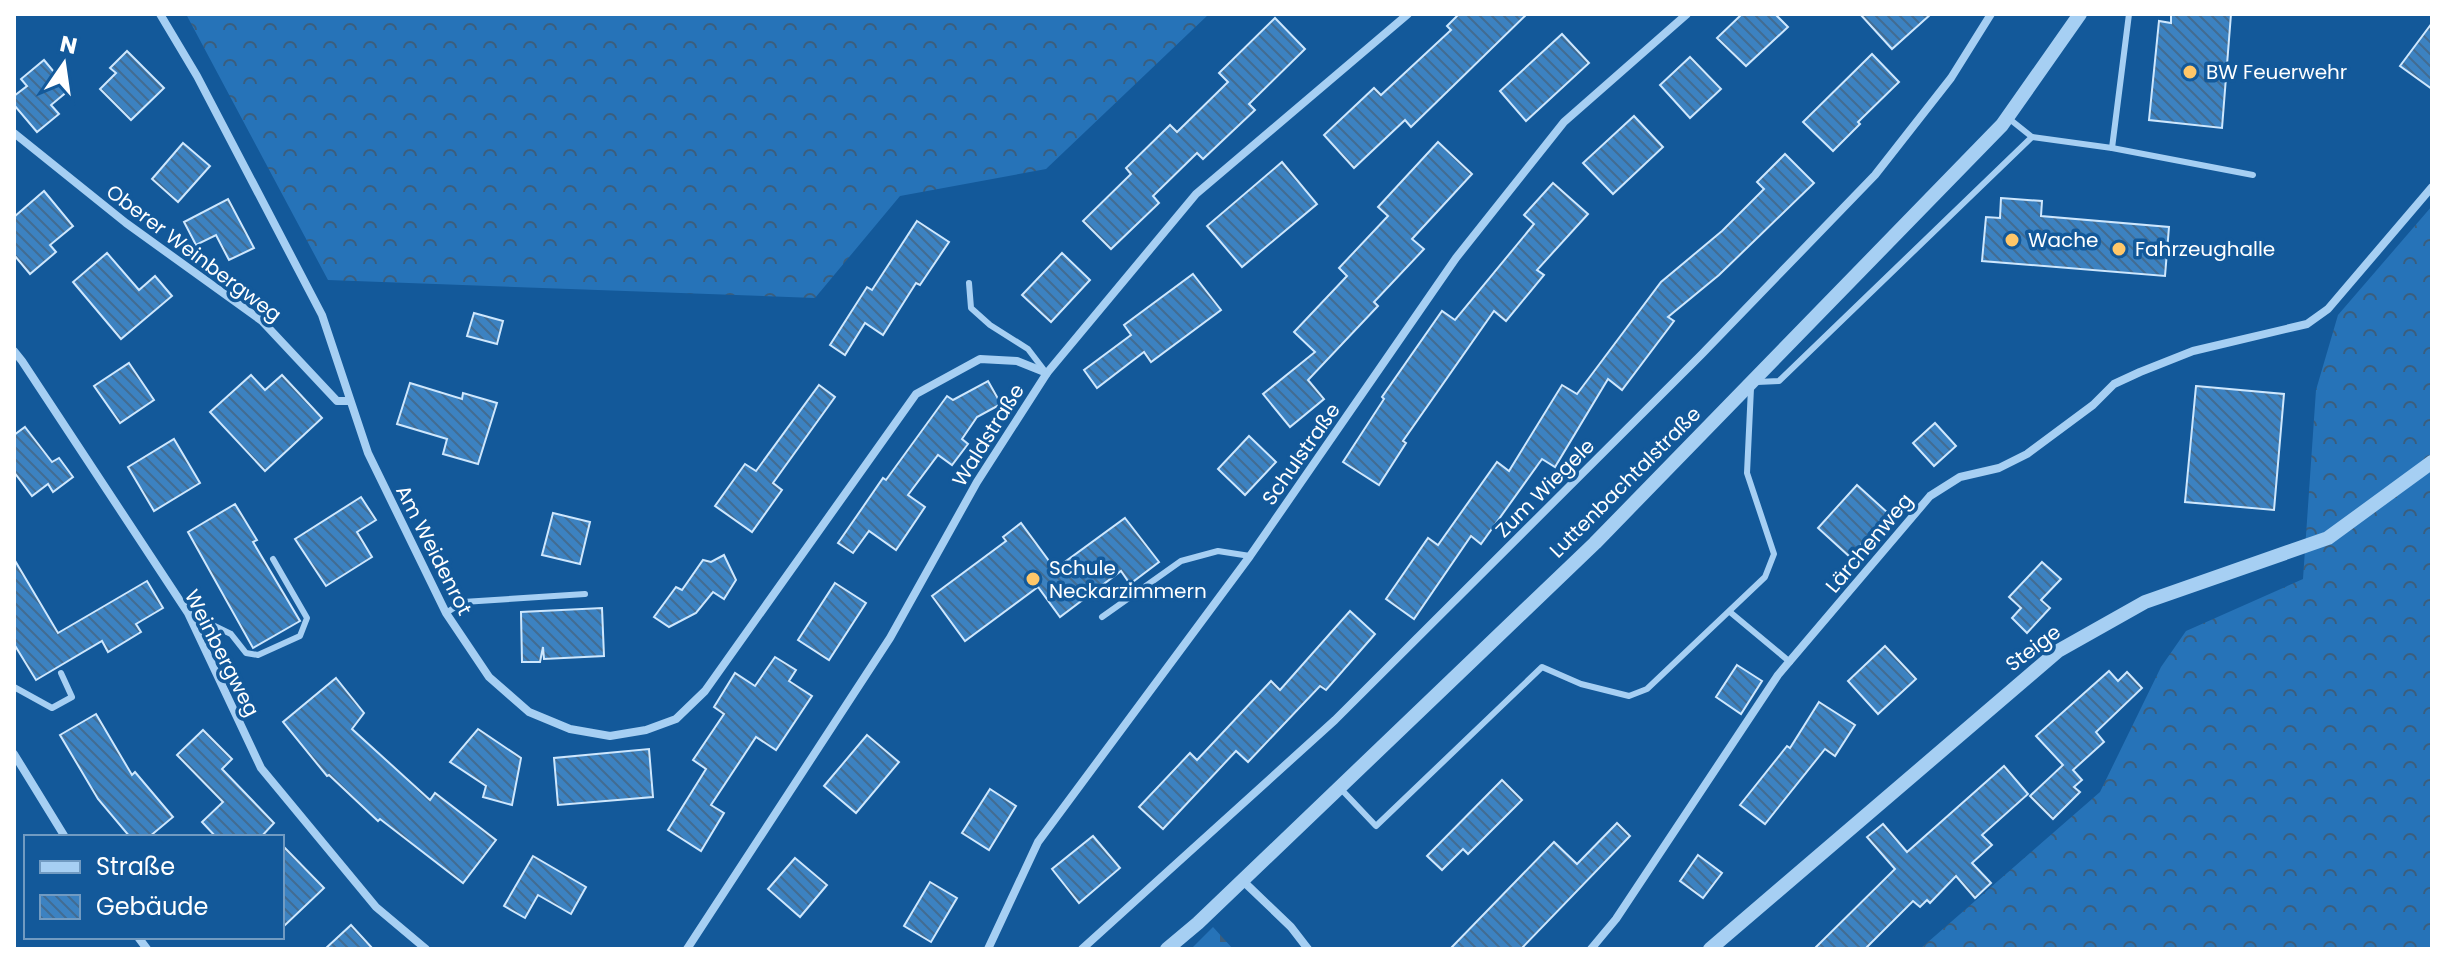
<svg xmlns="http://www.w3.org/2000/svg" width="2446" height="963" viewBox="0 0 2446 963" font-family="Poppins,sans-serif">
  <defs>
    <pattern id="forest-crowns" width="20" height="18" patternUnits="userSpaceOnUse" patternTransform="scale(2)"><rect width="20" height="18" fill="#2673b8"/><path d="M2 6a3 3 0 1 1 6 0M12 15a3 3 0 1 1 6 0" fill="none" stroke="#3b5e7d"/></pattern>
    <pattern id="cemetery-stones" width="16" height="16" patternUnits="userSpaceOnUse" patternTransform="scale(2)"><rect width="16" height="16" fill="#2673b8"/><path d="M2 7V4a2 2 0 0 1 4 0v3zM10 15v-3a2 2 0 0 1 4 0v3z" fill="#3b5e7d"/></pattern>
    <pattern id="building-back-hatch" width="6" height="6" patternUnits="userSpaceOnUse" patternTransform="scale(2)"><rect width="6" height="6" fill="#3c82c1"/><path d="M-1 5l2 2M0 0l6 6M5-1l2 2" fill="none" stroke="#426c92"/></pattern>
  </defs>
  <rect width="100%" height="100%" fill="#13599a"/>
  <g fill="url(#forest-crowns)">
    <path d="M186,14H1209L1046,169L900,196L815,298L328,280Z"/>
    <path d="M2432,206V949H1920L2100,792L2161,667L2186,631L2303,579L2316,390L2338,315Z"/>
  </g>
  <path fill="url(#cemetery-stones)" d="M1213,927L1233,949H1191Z"/>
  <g fill="url(#building-back-hatch)" stroke="#cee7fd" stroke-width="2">
    <path d="M1459,14H1527L1411,127L1405,120L1354,168L1324,135L1374,88L1381,95L1451,30L1447,26Z"/>
    <path d="M1742,14H1775L1788,27L1746,66L1717,38Z"/>
    <path d="M1860,14H1931L1892,49Z"/>
    <path d="M2171,14H2231L2222,128L2149,120L2159,21L2171,23Z"/>
    <path d="M1275,18L1305,49L1249,104L1255,110L1203,159L1197,153L1153,196L1159,203L1111,249L1083,221L1131,174L1126,168L1170,125L1177,132L1228,82L1219,73Z"/>
    <path d="M2432,23V89L2400,66Z"/>
    <path d="M1562,34L1589,63L1526,121L1500,91Z"/>
    <path d="M127,51L164,88L131,120L100,89L116,73L110,68Z"/>
    <path d="M1872,54L1899,82L1858,122L1860,124L1833,151L1803,122Z"/>
    <path d="M1690,57L1721,89L1690,118L1660,85Z"/>
    <path d="M44,60L69,90L51,105L59,114L37,132L14,105V96L27,86L21,79Z"/>
    <path d="M1634,116L1663,147L1613,194L1583,163Z"/>
    <path d="M1438,142L1472,174L1412,239L1424,249L1374,302L1378,306L1308,380L1324,399L1290,427L1263,394L1315,352L1294,332L1347,276L1339,268L1388,216L1378,207Z"/>
    <path d="M183,143L210,166L178,202L152,179Z"/>
    <path d="M1785,154L1814,183L1719,275L1668,317L1674,321L1622,390L1608,379L1555,467L1542,459L1481,544L1471,536L1414,619L1386,599L1428,538L1438,545L1497,462L1509,471L1562,385L1577,394L1661,282L1722,231L1764,189L1757,182Z"/>
    <path d="M1282,162L1317,204L1242,267L1207,226Z"/>
    <path d="M1553,183L1588,214L1537,270L1544,275L1506,321L1494,311L1403,441L1406,443L1379,485L1343,462L1384,399L1382,397L1442,311L1455,320L1534,224L1524,215Z"/>
    <path d="M44,191L73,226L50,245L56,252L30,274L14,255V217Z"/>
    <path d="M2001,198L2042,201L2041,216L2169,227L2165,276L1982,261L1986,217L2000,218Z"/>
    <path d="M228,199L254,248L229,260L216,235L196,245L184,222Z"/>
    <path d="M917,221L949,242L920,285L916,283L883,335L865,323L845,355L830,345L867,287L872,290Z"/>
    <path d="M107,253L139,290L155,276L172,296L121,339L73,282Z"/>
    <path d="M1062,253L1090,280L1051,322L1022,295Z"/>
    <path d="M1193,274L1221,310L1151,362L1144,352L1097,388L1084,370L1131,335L1124,325Z"/>
    <path d="M474,313L503,321L497,344L467,336Z"/>
    <path d="M129,363L154,400L120,423L94,386Z"/>
    <path d="M251,375L265,390L282,375L322,418L265,471L210,412Z"/>
    <path d="M988,381L1001,404L977,417L962,439L968,444L952,465L938,455L908,495L925,507L896,550L869,531L853,553L838,543L883,478L886,480L947,396L953,400Z"/>
    <path d="M410,383L462,399L463,393L497,403L478,464L443,454L447,439L397,424Z"/>
    <path d="M819,385L835,397L773,483L782,490L752,532L715,506L745,464L756,471Z"/>
    <path d="M2196,386L2284,394L2274,510L2185,502Z"/>
    <path d="M1935,423L1956,446L1934,466L1913,443Z"/>
    <path d="M25,427L52,462L59,458L73,477L53,492L48,484L32,496L14,472V435Z"/>
    <path d="M1249,436L1276,462L1245,495L1218,469Z"/>
    <path d="M174,439L200,483L154,511L128,467Z"/>
    <path d="M1857,485L1889,514L1850,557L1818,528Z"/>
    <path d="M361,497L376,520L357,532L372,557L326,586L295,539Z"/>
    <path d="M235,504L257,540L253,542L300,621L253,648L188,532Z"/>
    <path d="M553,513L590,522L580,564L542,555Z"/>
    <path d="M1125,518L1159,562L1130,584L1121,571L1060,617L1038,587L965,641L932,596L1006,541L1003,537L1021,523L1055,569Z"/>
    <path d="M724,555L736,580L724,599L713,592L696,613L669,627L654,617L676,587L682,590L703,560L711,562Z"/>
    <path d="M14,559L58,633L147,581L163,608L136,624L141,632L108,652L102,641L36,680L14,644Z"/>
    <path d="M2042,562L2061,579L2041,600L2050,608L2027,633L2012,618L2021,608L2009,597Z"/>
    <path d="M835,583L866,603L829,660L798,640Z"/>
    <path d="M602,608L604,656L544,659L543,647L540,662H522L521,612Z"/>
    <path d="M1350,611L1375,634L1326,690L1320,686L1248,762L1236,751L1163,829L1139,807L1190,753L1197,760L1271,681L1280,690Z"/>
    <path d="M1885,646L1916,679L1878,714L1848,681Z"/>
    <path d="M775,657L796,670L789,681L812,696L776,750L756,737L711,805L724,813L701,851L668,830L706,769L693,760L724,714L714,707L735,673L755,686Z"/>
    <path d="M1737,665L1762,681L1741,714L1716,697Z"/>
    <path d="M2109,671L2118,681L2127,672L2142,688L2096,732L2104,742L2073,770L2082,780L2074,787L2080,792L2053,819L2030,796L2063,765L2036,736Z"/>
    <path d="M336,678L364,713L352,729L430,800L435,793L496,840L463,883L380,819L378,821L329,775L327,776L283,722Z"/>
    <path d="M1819,702L1855,725L1835,756L1825,749L1765,824L1740,805L1787,746L1790,748Z"/>
    <path d="M96,714L132,775L135,772L173,817L149,837H130L98,799L60,735Z"/>
    <path d="M478,729L521,758L512,805L483,797L486,786L450,762Z"/>
    <path d="M203,730L232,759L222,769L274,823L261,837H216L202,822L223,802L177,755Z"/>
    <path d="M867,735L899,762L856,813L824,786Z"/>
    <path d="M649,749L653,797L558,805L554,758Z"/>
    <path d="M2004,766L2028,794L1982,835L1992,845L1972,863L1991,883L1975,898L1956,876L1930,903L1927,900L1920,907L1913,901L1865,949H1814L1895,869L1867,837L1883,824L1907,852Z"/>
    <path d="M1502,780L1522,800L1468,854L1463,849L1442,870L1427,856Z"/>
    <path d="M990,789L1016,806L989,850L962,833Z"/>
    <path d="M1617,823L1630,836L1521,949H1450L1554,842L1577,864Z"/>
    <path d="M1093,836L1120,868L1079,903L1052,869Z"/>
    <path d="M282,845L324,888L282,928Z"/>
    <path d="M1698,855L1722,873L1703,898L1680,881Z"/>
    <path d="M533,856L586,887L571,914L538,895L525,918L504,906Z"/>
    <path d="M795,858L827,885L800,917L768,889Z"/>
    <path d="M930,882L957,898L931,942L904,926Z"/>
    <path d="M351,925L373,949H325Z"/>
  </g>
  <g fill="none" stroke-linecap="round" stroke-linejoin="round">
    <g stroke="#a6cff3" stroke-width="6">
      <path d="M2032,137L2112,148L2253,175"/>
      <path d="M2112,148L2129,14"/>
      <path d="M969,283L971,308L990,325L1028,349L1044,370"/>
      <path d="M1757,382L1779,381L2032,137L2007,117"/>
      <path d="M1730,612L1790,662"/>
      <path d="M188,613L231,634L246,653L258,655L300,636L307,618L273,559"/>
      <path d="M446,613L463,602L585,594"/>
      <path d="M1102,617L1181,561L1218,551L1250,556"/>
      <path d="M14,687L52,708L72,697L61,673"/>
      <path d="M1340,788L1376,826L1542,667L1581,684L1629,696L1647,689L1765,577L1774,554L1747,473L1751,388"/>
    </g>
    <g stroke="#a6cff3" stroke-width="8">
      <path d="M160,14L197,76L322,315L368,453L446,613L489,677L529,712L570,729L610,736L646,730L676,719L705,691L916,394L980,359L1017,361L1047,373"/>
      <path d="M14,133L126,223L262,321L337,401H349"/>
      <path d="M14,351L22,361L188,613L261,768L376,907L426,949"/>
      <path d="M14,754L65,837"/>
      <path d="M1243,881L1291,927L1308,949"/>
      <path d="M138,937L147,949"/>
      <path d="M687,949L890,638L977,482L1047,373L1196,194L1408,14"/>
      <path d="M988,949L1038,842L1250,556L1456,258L1564,122L1687,14"/>
      <path d="M1082,949L1335,720L1702,354L1875,175L1951,78L1991,14"/>
      <path d="M1591,949L1616,919L1778,675L1930,496L1960,477L1999,468L2027,454L2093,405L2114,384L2140,372L2193,351L2307,324L2328,309L2432,187"/>
    </g>
    <g stroke="#a6cff3" stroke-width="14">
      <path d="M1167,949L1198,923L1595,543L2002,125L2080,14"/>
      <path d="M1710,949L2058,651L2145,602L2328,538L2432,462"/>
    </g>
  </g>
  <g fill="#ffc769" stroke="#13599a" stroke-width="3">
    <circle cx="2190" cy="72" r="8"/>
    <circle cx="2012" cy="240" r="8"/>
    <circle cx="2119" cy="249" r="8"/>
    <circle cx="1033" cy="579" r="8"/>
  </g>
  <g text-anchor="middle" stroke-width="7" stroke-linejoin="round" paint-order="stroke">
    <g font-size="20" fill="#fff" stroke="#13599a" text-anchor="start">
      <text x="2206" y="79">BW Feuerwehr</text>
      <text x="2028" y="247">Wache</text>
      <text x="2135" y="256">Fahrzeughalle</text>
      <text x="1049" y="575">Schule<tspan x="1049" dy="23">Neckarzimmern</tspan></text>
    </g>
    <g font-size="20" fill="#fff" stroke="#13599a">
      <text transform="translate(194 253) rotate(37)" y="7">Oberer Weinbergweg</text>
      <text transform="translate(988 435) rotate(-58)" y="7">Waldstraße</text>
      <text transform="translate(1301 454) rotate(-55)" y="7">Schulstraße</text>
      <text transform="translate(1625 482) rotate(-45)" y="7">Luttenbachtalstraße</text>
      <text transform="translate(1545 488) rotate(-45)" y="7">Zum Wiegele</text>
      <text transform="translate(1869 543) rotate(-50)" y="7">Lärchenweg</text>
      <text transform="translate(434 550) rotate(63)" y="7">Am Weidenrot</text>
      <text transform="translate(2033 648) rotate(-37)" y="7">Steige</text>
      <text transform="translate(222 653) rotate(63)" y="7">Weinbergweg</text>
    </g>
  </g>
  <rect width="2446" height="963" fill="none" stroke="#ffffff" stroke-width="32"/>
  <rect x="24" y="835" width="260" height="104" fill="#13599a" stroke="#719bc2" stroke-width="2"/>
  <rect x="40" y="861" width="40" height="12" fill="#a6cff3" stroke="#719bc2" stroke-width="2"/>
  <text x="96" y="875" font-size="24" fill="#ffffff">Straße</text>
  <rect x="40" y="895" width="40" height="24" fill="url(#building-back-hatch)" stroke="#719bc2" stroke-width="2"/>
  <text x="96" y="915" font-size="24" fill="#ffffff">Gebäude</text>
  <g transform="translate(64 64) rotate(13)" stroke="#13599a" stroke-width="6" paint-order="stroke">
  <path d="M0-6L14 30L0 20L-14 30Z" fill="#ffffff"/>
  <text y="-12" font-size="22" font-weight="bold" text-anchor="middle" fill="#ffffff">N</text>
  </g>
</svg>
